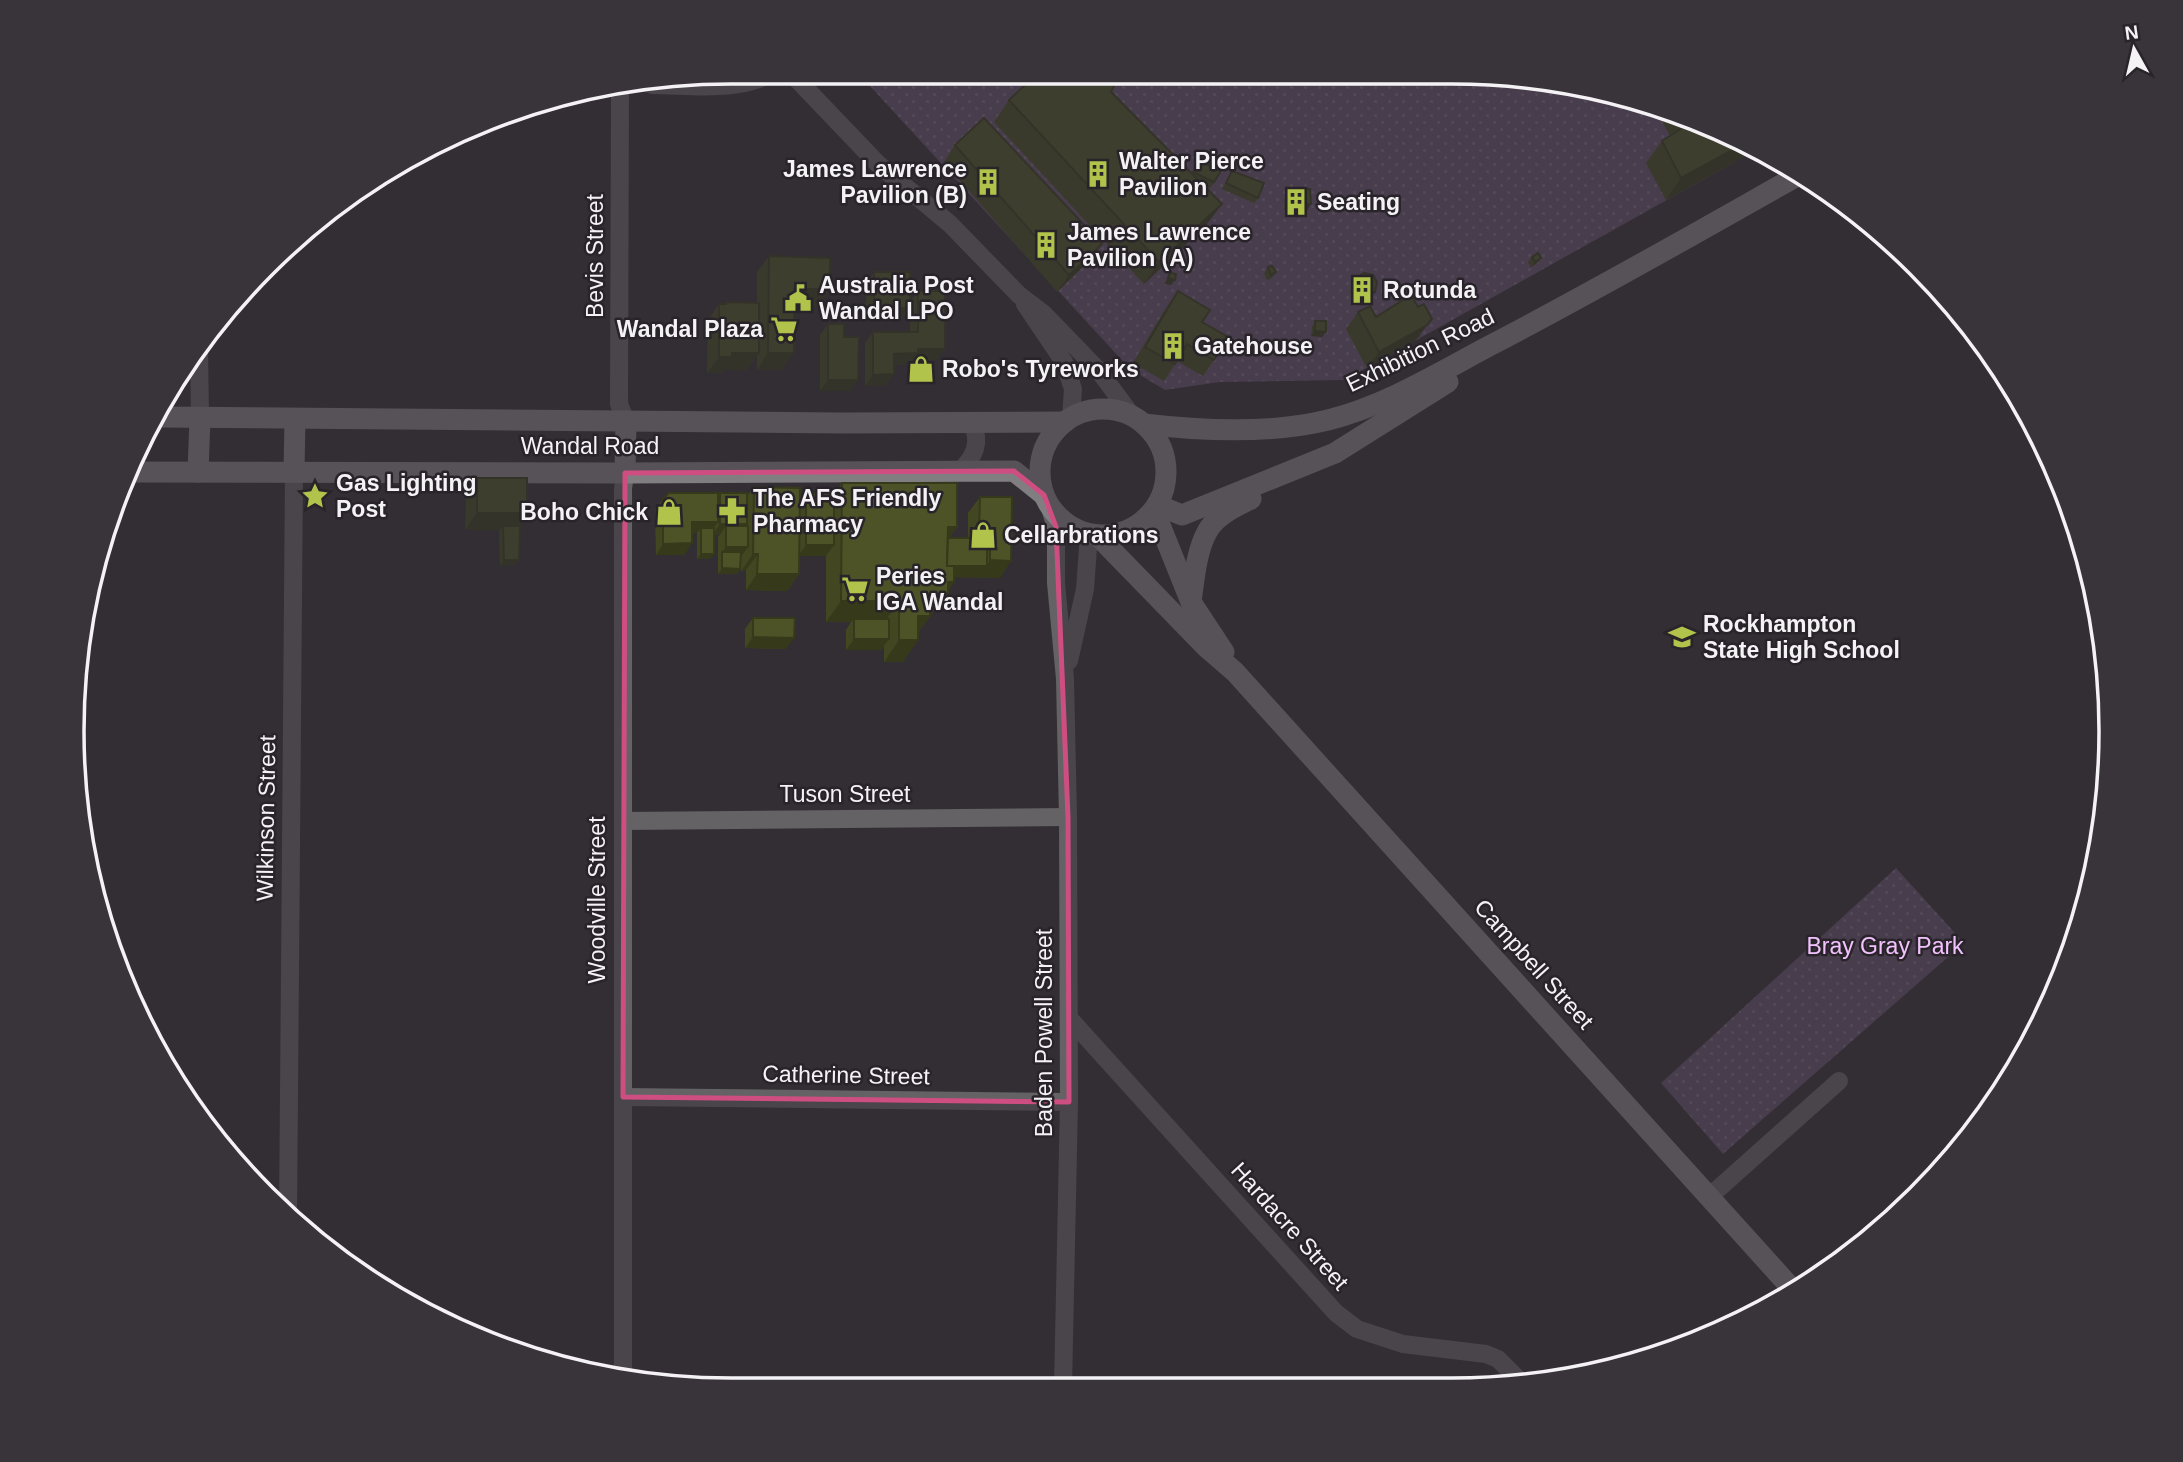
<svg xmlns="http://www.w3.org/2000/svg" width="2183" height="1462" viewBox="0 0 2183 1462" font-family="Arial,sans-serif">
  <defs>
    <pattern id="grass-dots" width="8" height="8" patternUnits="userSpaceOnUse" patternTransform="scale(1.75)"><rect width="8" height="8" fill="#635068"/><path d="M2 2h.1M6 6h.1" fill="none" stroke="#7a6a7e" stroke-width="1.8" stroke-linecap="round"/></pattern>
  </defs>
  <rect width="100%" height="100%" fill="#332e34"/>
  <g fill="url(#grass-dots)">
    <path d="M858,73L1538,77L1743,140L1758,149L1345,380L1220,382L1165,390L1130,369Z"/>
    <path d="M1896,868L1964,943L1723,1154L1661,1083Z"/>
  </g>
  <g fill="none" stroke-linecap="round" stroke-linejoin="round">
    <g stroke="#646265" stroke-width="18">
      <path d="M790,72L878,164L950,224L1019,295L1044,314L1099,371L1133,417"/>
      <path d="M652,85C690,85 739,93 774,72"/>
      <path d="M620,90L619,404L626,421"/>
      <path d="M1025,304L1064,362L1073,389L1071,418"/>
      <path d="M199,345L200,418"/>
      <path d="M961,470C975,456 981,442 972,423"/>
      <path d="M1049,505L1056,527V583L1065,679L1068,817L1069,1102L1063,1387"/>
      <path d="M1069,661L1085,589L1089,534"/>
      <path d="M623,821L1068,817"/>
      <path d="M1069,1018L1336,1313L1357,1329L1403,1344L1486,1354L1498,1359L1523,1384"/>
      <path d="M623,1097L1069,1102"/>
      <path d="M1709,1197L1839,1081"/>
      <path d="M288,1217L294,472"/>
      <path d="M623,1378V489L625,473"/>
    </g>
    <g stroke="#817e82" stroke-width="21">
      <circle cx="1103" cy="472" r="63"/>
      <path d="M157,417L841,423L1065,422"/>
      <path d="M1144,424C1203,431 1271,434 1328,420C1387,405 1438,373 1491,345C1595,291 1696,233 1797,176"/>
      <path d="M126,472L625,473L1014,471L1044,495"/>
      <path d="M198,472L200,418"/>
      <path d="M294,472L295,419"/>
      <path d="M625,473L626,421"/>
      <path d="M1157,505L1182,515L1335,453L1448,382"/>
      <path d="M1154,510L1191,602L1224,652"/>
      <path d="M1097,535L1205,646L1235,672L1794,1291"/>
      <path d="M1191,602C1194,581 1196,552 1207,532C1215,516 1235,507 1251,499"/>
    </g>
  </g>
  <g fill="#424722">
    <path d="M1111,92L1192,173L1200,161L1214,182L1210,188L1202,184L1222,204L1206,225L1144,284L994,122L1009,100Z"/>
    <path d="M1658,114L1743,140L1758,149L1666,200L1646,163L1662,141L1670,136Z"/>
    <path d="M955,145L1090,260L1057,292L944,162Z"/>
    <path d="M1232,171L1258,198L1254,203L1222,189Z"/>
    <path d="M1289,189L1311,204L1307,210L1284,209L1285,195Z"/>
    <path d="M769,256L830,289L818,306L794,305L782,370H757V356L747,370H723L720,373H707L708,320L719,304H724L726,302L757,303V272Z"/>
    <path d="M1532,257L1537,263L1531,267L1528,262Z"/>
    <path d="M1268,267L1276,272L1272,278L1267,280L1264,273Z"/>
    <path d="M874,272L910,308L902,319H866V283Z"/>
    <path d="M1357,278L1375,292L1371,298L1364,301L1355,299L1350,292L1353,283Z"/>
    <path d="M918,291L937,360H913L910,364L894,365L886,385L865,386V343L873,332H910V302Z"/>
    <path d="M1178,291L1214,360L1203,376L1177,361L1164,381L1133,363L1166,308Z"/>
    <path d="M1358,312L1376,317L1421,335L1415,341L1367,368L1346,329Z"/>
    <path d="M1315,321L1326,332L1322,337L1311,336L1312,327Z"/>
    <path d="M828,324L844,337L851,391H820V335Z"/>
    <path d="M477,478L527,513L519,526L515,565L500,566L499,531L500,530H465L466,495Z"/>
    <path d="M842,483L949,538H968V513L980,497H1012L1000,578L954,577V582L948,590V593L918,632L903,662H884V646L881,650H846V630L851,622H826V556H799V574L787,591L746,590V570L741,571V555L740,569L737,574H718V537L720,535H714L710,559H697V533H692V543L684,555H656L655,510L663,499L718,496L720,493L747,496L754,487L800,508L806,499L834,493Z"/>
    <path d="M753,618L786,649L745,648V629Z"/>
  </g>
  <g fill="#363a1b">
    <path d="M1018,74H1027L1015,78Z"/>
    <path d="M1747,142L1758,149L1666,200L1681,178Z"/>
    <path d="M1288,203L1311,204L1307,210L1284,209Z"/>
    <path d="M1222,204L1206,225L1144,284L1159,262Z"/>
    <path d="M1102,244L1090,260L1057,292L1069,275Z"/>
    <path d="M1541,258L1537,263L1531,267L1535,262Z"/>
    <path d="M1168,278L1175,280L1171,285L1164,284Z"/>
    <path d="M794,289H830L818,306L782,305Z"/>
    <path d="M1375,292L1371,298L1364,301L1355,299L1359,294Z"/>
    <path d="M874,308H910L902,319H866Z"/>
    <path d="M1432,319L1415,341L1367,368L1379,352Z"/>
    <path d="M1315,331L1326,332L1322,337L1311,336Z"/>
    <path d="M918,349H945L937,360H913L910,364L886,365L894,354Z"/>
    <path d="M732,353H759L747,370H723L720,373H707L719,357Z"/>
    <path d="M768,353H794L782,370H757Z"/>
    <path d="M894,374L886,385L865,386L873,375Z"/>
    <path d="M828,380H858L851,391H820Z"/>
    <path d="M477,513H527L516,530L503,526L500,530H465Z"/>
    <path d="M692,522H718L710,533L701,528L697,533H684Z"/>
    <path d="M720,524H747L740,535L726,526L720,535H712Z"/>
    <path d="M948,527H957L942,549Z"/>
    <path d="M979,532H990L979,549H968Z"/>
    <path d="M692,543L684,555H656L663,544Z"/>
    <path d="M806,545H834L826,556H798Z"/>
    <path d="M726,547H748L740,558L722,552Z"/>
    <path d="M701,554H714L710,559H697Z"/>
    <path d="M753,554H758L746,570L741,571Z"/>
    <path d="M504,560H519L515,565L500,566Z"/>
    <path d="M990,560L1011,561L1000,578L945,577L948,566H987Z"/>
    <path d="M722,568L740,569L737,574H718Z"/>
    <path d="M757,574H799L787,591L746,590Z"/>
    <path d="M948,582H954L941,600L948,593L914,638L918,616Z"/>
    <path d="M841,601H899L884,623L854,619L851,622H826Z"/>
    <path d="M753,637L794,638L786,649L745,648Z"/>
    <path d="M854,639H889L881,650H846Z"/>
    <path d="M899,640H918L903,662H884Z"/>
  </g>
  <g fill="#4d5327" stroke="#363a1b" stroke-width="2">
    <path d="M1037,74H1106L1115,84L1111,92L1222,204L1159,262L1009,100Z"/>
    <path d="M984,118L1102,244L1069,275L955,145Z"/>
    <path d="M1690,123L1743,140L1747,142L1681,178L1662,141Z"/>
    <path d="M1200,161L1221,171L1214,182L1193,172Z"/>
    <path d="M1232,171L1264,183L1258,198L1226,183Z"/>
    <path d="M1289,189H1310L1311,204L1288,203Z"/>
    <path d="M1538,253L1541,258L1535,262L1532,257Z"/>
    <path d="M769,256L830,258V289H794V353H768Z"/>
    <path d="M1272,266L1276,272L1271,275L1268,267Z"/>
    <rect x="874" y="272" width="36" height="36"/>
    <path d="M1170,273L1176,274L1175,280L1168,278Z"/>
    <path d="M1364,273L1373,275L1377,282L1375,292L1368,295L1359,294L1354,286L1357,278Z"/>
    <path d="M918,291H945V349H918V353L894,354V374L873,375V332H918Z"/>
    <path d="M1178,291L1210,310L1202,322L1228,337L1214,360L1187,344L1175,364L1145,347Z"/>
    <path d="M1411,295L1418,307L1424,304L1432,319L1427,325L1379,352L1358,312L1370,306L1376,317Z"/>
    <path d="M726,302L759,303V353H732V357H719V304H726Z"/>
    <path d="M1315,321H1326V332L1315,331Z"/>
    <path d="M828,324H844V337H859L858,380H828Z"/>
    <rect x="477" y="478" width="50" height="35"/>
    <path d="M842,483H957V527H948L947,566H954V582H948V593L935,606H930V616H918V640H899V601H841Z"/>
    <path d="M754,487L800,488L799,574H757L758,554H753Z"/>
    <path d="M669,493H718V522H692V543L663,544V499Z"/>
    <rect x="720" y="493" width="27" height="31"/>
    <path d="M812,493H834V545H806V499Z"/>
    <path d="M980,497H1012L1011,561L990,560V532H979Z"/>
    <path d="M503,526H520L519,560H504Z"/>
    <rect x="726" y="526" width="22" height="21"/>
    <rect x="701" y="528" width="13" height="26"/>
    <path d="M948,538H987V566H947Z"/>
    <path d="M722,552H741L740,569L722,568Z"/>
    <path d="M753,618H795L794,638L753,637Z"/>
    <rect x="854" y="619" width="35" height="20"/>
  </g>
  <path d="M0 0H2183V1462H0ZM1014,471L1044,495L1056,527L1068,817L1069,1102L623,1097L625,473Z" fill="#332e34" fill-opacity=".55" fill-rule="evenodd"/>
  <path fill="none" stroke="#cf4e82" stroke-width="5" stroke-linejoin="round" d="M1014,471L1044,495L1056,527L1068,817L1069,1102L623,1097L625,473Z"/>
  <defs>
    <symbol id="building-bare" viewBox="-9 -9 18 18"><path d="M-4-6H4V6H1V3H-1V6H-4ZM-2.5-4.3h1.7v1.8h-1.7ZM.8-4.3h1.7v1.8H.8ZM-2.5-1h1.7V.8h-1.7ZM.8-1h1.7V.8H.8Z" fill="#b2c34b" stroke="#29242a" stroke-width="2.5" paint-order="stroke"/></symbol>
    <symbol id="civic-bare" viewBox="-9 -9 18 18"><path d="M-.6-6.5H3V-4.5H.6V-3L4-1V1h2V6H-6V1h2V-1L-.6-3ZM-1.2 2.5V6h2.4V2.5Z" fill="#b2c34b" stroke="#29242a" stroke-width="2.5" paint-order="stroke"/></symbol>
    <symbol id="supermarket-bare" viewBox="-9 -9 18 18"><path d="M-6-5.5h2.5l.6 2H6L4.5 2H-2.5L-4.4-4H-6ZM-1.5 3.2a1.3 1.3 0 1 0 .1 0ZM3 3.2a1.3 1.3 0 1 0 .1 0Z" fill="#b2c34b" stroke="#29242a" stroke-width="2.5" paint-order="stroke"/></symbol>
    <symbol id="shop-bare" viewBox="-9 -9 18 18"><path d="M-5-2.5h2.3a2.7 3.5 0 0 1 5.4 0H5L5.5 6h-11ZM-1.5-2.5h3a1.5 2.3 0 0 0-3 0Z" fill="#b2c34b" stroke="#29242a" stroke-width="2.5" paint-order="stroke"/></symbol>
    <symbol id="sight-bare" viewBox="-9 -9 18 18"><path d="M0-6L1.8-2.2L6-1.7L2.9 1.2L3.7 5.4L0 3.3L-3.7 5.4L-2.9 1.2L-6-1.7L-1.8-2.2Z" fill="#b2c34b" stroke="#29242a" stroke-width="2.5" paint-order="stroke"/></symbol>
    <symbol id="pharmacy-bare" viewBox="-9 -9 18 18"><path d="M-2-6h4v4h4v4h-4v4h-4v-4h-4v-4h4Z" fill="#b2c34b" stroke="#29242a" stroke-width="2.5" paint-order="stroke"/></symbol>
    <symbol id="school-bare" viewBox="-9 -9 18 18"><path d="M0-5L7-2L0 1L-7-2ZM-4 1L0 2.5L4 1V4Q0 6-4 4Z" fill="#b2c34b" stroke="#29242a" stroke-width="2.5" paint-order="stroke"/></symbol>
  </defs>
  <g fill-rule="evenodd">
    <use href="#building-bare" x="1079" y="155" width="38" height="38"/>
    <use href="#building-bare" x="969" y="163" width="38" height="38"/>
    <use href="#building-bare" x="1277" y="183" width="38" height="38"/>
    <use href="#building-bare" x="1027" y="226" width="38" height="38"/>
    <use href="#building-bare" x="1343" y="271" width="38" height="38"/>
    <use href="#civic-bare" x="779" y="279" width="38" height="38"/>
    <use href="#supermarket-bare" x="765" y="310" width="38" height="38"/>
    <use href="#building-bare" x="1154" y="327" width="38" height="38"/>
    <use href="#shop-bare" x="902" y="350" width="38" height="38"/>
    <use href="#sight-bare" x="296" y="477" width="38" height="38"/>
    <use href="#pharmacy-bare" x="713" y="492" width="38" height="38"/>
    <use href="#shop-bare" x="650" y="493" width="38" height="38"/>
    <use href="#shop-bare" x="964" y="516" width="38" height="38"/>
    <use href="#supermarket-bare" x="836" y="570" width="38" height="38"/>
    <use href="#school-bare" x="1663" y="618" width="38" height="38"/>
  </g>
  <g text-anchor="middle" stroke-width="5" stroke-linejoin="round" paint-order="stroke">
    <g font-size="23" font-weight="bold" fill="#f5f2f6" stroke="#29242a" text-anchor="start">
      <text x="1119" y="169">Walter Pierce<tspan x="1119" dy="26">Pavilion</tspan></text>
      <text x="967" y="177" text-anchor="end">James Lawrence<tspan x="967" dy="26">Pavilion (B)</tspan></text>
      <text x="1317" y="210">Seating</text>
      <text x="1067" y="240">James Lawrence<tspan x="1067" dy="26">Pavilion (A)</tspan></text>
      <text x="819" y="293">Australia Post<tspan x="819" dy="26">Wandal LPO</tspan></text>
      <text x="1383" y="298">Rotunda</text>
      <text x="763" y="337" text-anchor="end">Wandal Plaza</text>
      <text x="1194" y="354">Gatehouse</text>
      <text x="942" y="377">Robo's Tyreworks</text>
      <text x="336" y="491">Gas Lighting<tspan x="336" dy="26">Post</tspan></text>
      <text x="753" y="506">The AFS Friendly<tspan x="753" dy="26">Pharmacy</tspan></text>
      <text x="648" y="520" text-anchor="end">Boho Chick</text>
      <text x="1004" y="543">Cellarbrations</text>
      <text x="876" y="584">Peries<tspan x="876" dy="26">IGA Wandal</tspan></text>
      <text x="1703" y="632">Rockhampton<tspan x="1703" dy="26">State High School</tspan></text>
    </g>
    <g font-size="23" fill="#f5f2f6" stroke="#29242a">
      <text transform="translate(595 256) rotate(-90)" y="8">Bevis Street</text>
      <text transform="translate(1420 350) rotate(-26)" y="8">Exhibition Road</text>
      <text x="590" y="454">Wandal Road</text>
      <text x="845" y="802">Tuson Street</text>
      <text transform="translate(266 818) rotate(-89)" y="8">Wilkinson Street</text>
      <text transform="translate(597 900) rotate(-90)" y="8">Woodville Street</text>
      <text transform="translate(1534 964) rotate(48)" y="8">Campbell Street</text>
      <text transform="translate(1044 1033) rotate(-90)" y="8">Baden Powell Street</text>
      <text transform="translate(846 1075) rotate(1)" y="8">Catherine Street</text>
      <text transform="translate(1290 1226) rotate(48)" y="8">Hardacre Street</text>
    </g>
    <g font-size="23" fill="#f2c2fe" stroke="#29242a">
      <text x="1885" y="954">Bray Gray Park</text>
    </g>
  </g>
  <path d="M0 0H2183V1462H0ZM731 84H1452A647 647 0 0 1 2099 731V731A647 647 0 0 1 1452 1378H731A647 647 0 0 1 84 731V731A647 647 0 0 1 731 84Z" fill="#39343a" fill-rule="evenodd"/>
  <path fill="none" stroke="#f5f2f6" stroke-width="3.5" d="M731 84H1452A647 647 0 0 1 2099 731V731A647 647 0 0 1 1452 1378H731A647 647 0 0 1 84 731V731A647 647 0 0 1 731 84Z"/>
  <g transform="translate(2134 49) rotate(352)" stroke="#29242a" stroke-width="5" paint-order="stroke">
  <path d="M0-5L12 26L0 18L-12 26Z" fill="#f5f2f6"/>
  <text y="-10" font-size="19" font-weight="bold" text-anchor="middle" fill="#f5f2f6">N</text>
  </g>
</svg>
